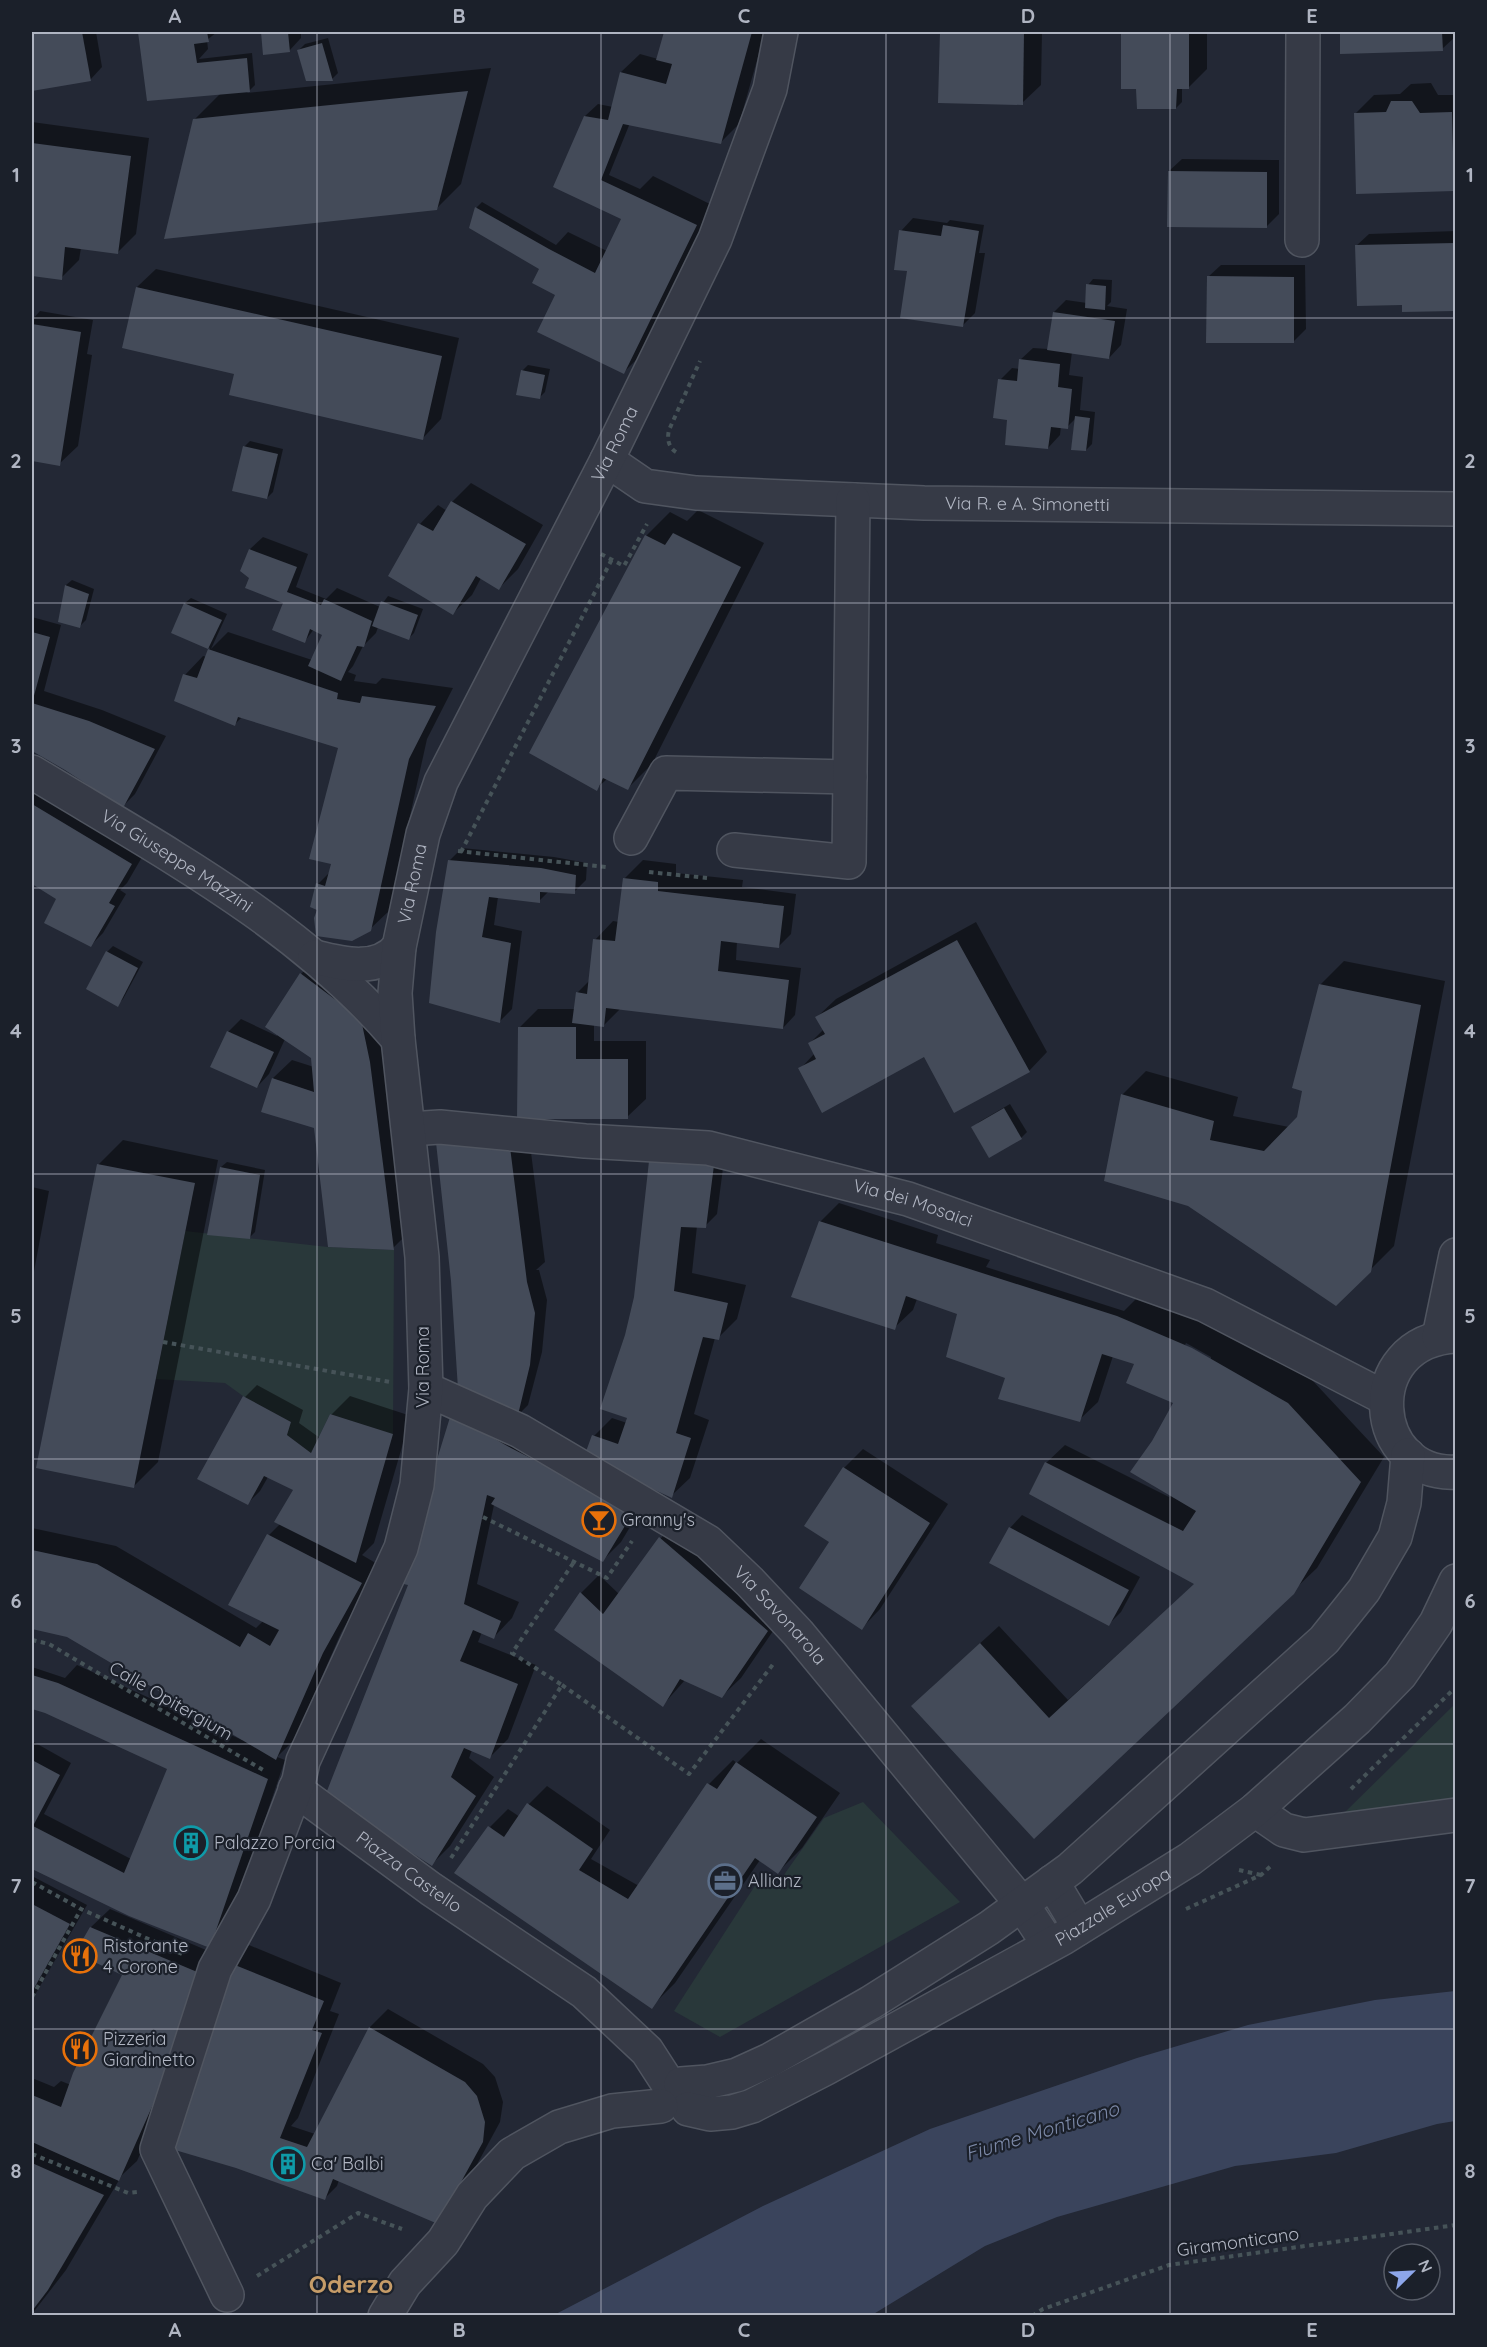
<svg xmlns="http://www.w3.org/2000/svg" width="1487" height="2347" viewBox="0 0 1487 2347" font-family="Quicksand,sans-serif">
  <rect width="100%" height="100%" fill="#232835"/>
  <g fill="#29383a">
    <path d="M185,1231L328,1247L394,1250L393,1434L330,1414L311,1453L287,1435L291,1422L243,1396L225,1383L156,1379Z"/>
    <path d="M1455,1704V1804L1340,1817Z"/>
    <path d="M863,1802L960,1902L720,2037L674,2011L758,1881L774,1889L824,1818Z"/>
  </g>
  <path fill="#3a445c" d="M1455,1991V2121L1437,2124L1336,2153L1235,2166L1057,2217L985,2246L872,2315H554L763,2206L930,2129L1137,2058L1248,2025L1375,2000Z"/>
  <g fill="#0007" fill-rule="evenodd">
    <path d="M32,32H96L102,67L90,80L32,90Z"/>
    <path d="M139,32H217L207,40L208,49L199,59L252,53L255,85L247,93L491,68L461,184L436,209L194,120L221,93L148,100Z"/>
    <path d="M263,32H301V38L289,51L265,53Z"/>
    <path d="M665,32H765L739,124L720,143L630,123L609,175L640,189L653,176L714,206L642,354L624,372L557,294L544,262L471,228L477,207L482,202L556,245L568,232L607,251L623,218L591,202L585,116L598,104L613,107L621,72L640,54L658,59Z"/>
    <path d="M941,32H1042L1041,85L1022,103L940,101Z"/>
    <path d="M1122,32H1207V69L1189,87H1182V102L1176,108L1140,87H1122Z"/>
    <path d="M1341,32H1455V37L1442,49L1341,52Z"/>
    <path d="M328,38L338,73L332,79H307L299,50L305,44Z"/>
    <path d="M1431,83L1438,95H1456V188L1453,190L1355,114L1374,95L1400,94L1411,84Z"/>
    <path d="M32,122L149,138L136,234L118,252L81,248L79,260L61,278L32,274Z"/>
    <path d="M1182,159L1279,160V214L1267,226L1169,171Z"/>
    <path d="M913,218L947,223L950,220L984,225L979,253H985L975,313L962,326L909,270L901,231Z"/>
    <path d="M1456,231V309L1404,310V303L1356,246L1369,234Z"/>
    <path d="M1221,265H1305L1306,329L1293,342L1208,277Z"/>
    <path d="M156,269L459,338L441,419L423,438L236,372L137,287Z"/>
    <path d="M1093,279L1112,280L1111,302L1107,306L1127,309L1121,345L1109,358L1072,352L1069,375L1083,377L1080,410L1095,412L1092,444L1086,450L1076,418L1067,427L1061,426L1060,435L1048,448L1009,418L1000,380L1012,368L1020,369V360L1033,348L1048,349L1054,312L1066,300L1087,303L1088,285Z"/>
    <path d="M40,311L93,320L87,354L92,355L78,446L59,464L32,460V320Z"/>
    <path d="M528,365L550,369L545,392L539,398L522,371Z"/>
    <path d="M250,441L283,449L273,492L267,498L244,447Z"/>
    <path d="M471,483L543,525L518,569L499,588L481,578L472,595L453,613L420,524L438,505L447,511L452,502Z"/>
    <path d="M698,510L764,543L652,764L628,788L607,779L596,789L646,536L670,512L687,521Z"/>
    <path d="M263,537L308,554L296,587L326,599L337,588L380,607L388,596L423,609L414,633L408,639L378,627L376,633L363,646L353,666L348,672L356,675L354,681L376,684L382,678L453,688L427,739L389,911L370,929L318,909V884L331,871L339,747L242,717L235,724L185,675L203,656L207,657L210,648L173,632L185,603L191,598L227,614L211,649L228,632L312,660L324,634L314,629L305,641L285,602L242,571L250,549Z"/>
    <path d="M72,580L94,589L86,620L80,626L60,621L66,585Z"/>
    <path d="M32,617L61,625L44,691L102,710L166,736L135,794L123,806L66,769L32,749Z"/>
    <path d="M42,781L149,845L127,883L120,890L126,894L103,933L91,945L62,891L55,897L32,883V791Z"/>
    <path d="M462,848L554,857L587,863L586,880L574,892L549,891L539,901L498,897L494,925L522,931L512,1009L500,1021L449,861Z"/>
    <path d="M643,860L676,864V873L743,880L742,887L796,894L791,934L778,947L737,941L736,960L801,968L795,1015L783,1028L620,1009L603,1026L594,1024V1041H646V1099L627,1117L519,1028L538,1009H575L577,993L590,980L595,940L613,921L619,922L624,879Z"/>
    <path d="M976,922L1047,1052L1029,1071L924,1055L800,1069L815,1053L810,1043L824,1029L817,1017L836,999Z"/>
    <path d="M113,946L143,962L123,999L117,1005L107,952Z"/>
    <path d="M1344,961L1445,981L1394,1246L1336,1304L1122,1095L1146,1071L1238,1097L1233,1116L1289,1127L1298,1118L1320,985Z"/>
    <path d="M313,962L373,1007L382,1049L405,1236L393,1248L315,1125L273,1078L292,1060L314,1067L313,1057L285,1039L269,1074L257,1087L228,1032L241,1019L277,1036L301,974Z"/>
    <path d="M1010,1104L1027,1132L1021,1138L973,1128L979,1122Z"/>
    <path d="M527,1121L545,1262L536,1270H539L547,1300L542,1352L528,1405L516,1417L453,1281L437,1134Z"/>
    <path d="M123,1140L218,1160L158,1462L134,1486L99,1164Z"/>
    <path d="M725,1153L717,1214L705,1226H697L692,1273L746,1285L737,1319L718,1338H715L694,1414L709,1420L690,1478L671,1496L603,1464L651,1492L621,1542L603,1560L494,1505L477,1584L519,1602L512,1618L494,1637L482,1632L478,1642L536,1665L508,1739L490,1757L472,1750L469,1758L494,1777L450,1846L432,1864L409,1584L453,1415L586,1459L594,1436L612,1418L627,1423L629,1417L626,1335L636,1297L644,1221Z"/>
    <path d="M227,1162L265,1170L255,1232L249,1238L221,1167Z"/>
    <path d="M32,1187L49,1191L32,1282Z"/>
    <path d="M839,1203L938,1235L936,1243L990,1260L986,1267L1124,1311L1142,1293L1216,1324L1312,1380L1384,1457L1317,1568L1034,1837L931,1688L999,1626L1068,1700L1196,1583L1046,1463L1065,1445L1169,1497L1171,1494L1155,1440L1175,1402L1136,1363L1113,1356L1098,1402L1079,1420L1007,1377L958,1313L917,1299L913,1310L894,1328L820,1222ZM1186,1343L1211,1357V1360L1185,1345Z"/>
    <path d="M257,1385L303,1410L299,1423L320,1438L331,1415L350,1396L411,1416L374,1543L362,1555L379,1565L341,1633L294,1740L277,1757L285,1760L228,1928L210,1946L130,1914L32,1867V1741L71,1763L44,1814L131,1859L169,1768L46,1711L32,1707V1667L65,1678L77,1665L242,1740L243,1738L67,1635L32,1628V1528L116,1546L256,1628L263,1621L269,1535L280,1524L295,1489L268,1477L260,1491L248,1503L245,1397Z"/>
    <path d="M863,1449L948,1504L880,1609L862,1628L844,1468Z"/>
    <path d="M1022,1515L1140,1577L1121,1612L1109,1624L1010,1528Z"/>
    <path d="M673,1525L786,1612L741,1678L722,1696L685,1680L663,1705L581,1593L599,1575L619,1594L661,1538Z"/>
    <path d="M761,1739L840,1793L802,1848L778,1872L760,1860L675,1983L651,2007L490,1827L508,1809L520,1817L529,1804L547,1786L610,1830L591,1859L639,1886L709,1784L733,1760L737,1763Z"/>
    <path d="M32,1876L87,1905L32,2000Z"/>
    <path d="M110,1909L220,1956L181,2062L137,2161L122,2175L66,2270L32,2314V2078L54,2087L61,2081L71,2085L124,1974L91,1927Z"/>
    <path d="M249,1945L341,1983L330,2011L339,2014L298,2118L291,2126L315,2134L370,2027L388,2009L483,2064L495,2077L503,2102L500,2122L456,2203L339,2180L337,2186L325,2198L237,2167L231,1964Z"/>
  </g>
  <g fill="#444b59">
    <path d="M32,32H82L91,81L32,91Z"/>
    <path d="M138,32H207L209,42L194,44L197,63L247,58L250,92L147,101Z"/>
    <path d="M261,32H288L290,52L263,55Z"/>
    <path d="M664,32H752L721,144L623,124L601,180L697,225L624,374L537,332L555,295L532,283L539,269L469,228L475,207L549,249L595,273L621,219L553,187L584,116L608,120L620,72L666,84L672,64L656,60Z"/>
    <path d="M940,32H1024L1023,105L938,103Z"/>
    <path d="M1121,32H1189V89H1177L1176,109H1137L1136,89H1121Z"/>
    <path d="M1340,32H1442L1443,51L1340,54Z"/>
    <path d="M322,43L333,81H306L297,50Z"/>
    <path d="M468,91L437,210L164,239L193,119Z"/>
    <path d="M1391,101H1412L1420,113L1452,112L1454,191L1356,194L1354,113L1386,112Z"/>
    <path d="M32,143L131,156L118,254L65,247L62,280L32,276Z"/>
    <path d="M1168,171L1267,172V228L1167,227Z"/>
    <path d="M943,225L979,231L963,327L900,318L907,271L894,270L899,230L941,236Z"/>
    <path d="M1455,243V311L1402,312V305L1357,306L1355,245Z"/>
    <path d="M1207,276L1294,277V343H1206Z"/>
    <path d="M1086,284L1106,286L1105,310L1085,308Z"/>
    <path d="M136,287L442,356L423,440L229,395L234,374L122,348Z"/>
    <path d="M1053,312L1115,321L1109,359L1047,350Z"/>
    <path d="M32,324L81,332L60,466L32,461Z"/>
    <path d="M1019,359L1060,364L1058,387L1072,389L1068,429L1051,427L1048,449L1005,445L1007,420L993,418L998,379L1017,381Z"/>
    <path d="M521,370L545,375L540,399L516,395Z"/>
    <path d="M1075,416L1090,418L1086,451L1071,450Z"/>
    <path d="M243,446L278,454L267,499L232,491Z"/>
    <path d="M451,501L526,544L499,590L476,576L453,615L388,576L418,523L433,531Z"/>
    <path d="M673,533L741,567L628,790L603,778L597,791L529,753L645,535L665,545Z"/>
    <path d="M249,549L297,567L287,592L321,605L324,599L372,621L364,647L357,646L341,681L308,666L322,635L310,629L305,643L272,630L283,603L245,588L249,578L240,571Z"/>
    <path d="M65,585L89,594L80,628L58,622Z"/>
    <path d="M381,601L418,615L409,640L372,626Z"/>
    <path d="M184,603L222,620L208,649L171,633Z"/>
    <path d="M32,632L50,637L32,703L89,721L155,749L123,808L65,770L32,751Z"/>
    <path d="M208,649L338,693L337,699L360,703L362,696L436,706L409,759L371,931L352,941L316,936L314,918L317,910L310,907L316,883L325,886L331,864L309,859L338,748L238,717L235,726L174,701L183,674L197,678Z"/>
    <path d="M32,804L132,864L109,903L115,906L91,947L44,923L56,899L32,884Z"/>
    <path d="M448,860L541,868L576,875L575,894L540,892V903L489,897L482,937L511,943L500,1023L429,1003L436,932Z"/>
    <path d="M623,878L658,882V891L784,906L779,948L721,941L718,971L789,980L783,1029L606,1008L604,1027L572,1023L576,992L587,994L593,939L615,941Z"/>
    <path d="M957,940L1030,1072L954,1113L924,1057L822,1113L798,1068L816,1059L808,1043L825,1034L815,1017Z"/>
    <path d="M106,951L138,968L118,1007L86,989Z"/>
    <path d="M300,973L361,1019L370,1062L394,1250L328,1247L314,1128L261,1112L272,1078L314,1092L311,1058L265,1027Z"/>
    <path d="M1319,984L1421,1005L1371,1272L1336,1306L1188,1206L1104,1181L1121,1094L1214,1121L1210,1140L1264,1151L1297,1117L1302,1091L1292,1088Z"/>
    <path d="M518,1027H576V1059H628V1119H517Z"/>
    <path d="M227,1031L274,1052L257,1088L210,1067Z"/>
    <path d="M1004,1108L1022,1139L989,1158L971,1127Z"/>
    <path d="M435,1133L509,1139L527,1282L535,1313L530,1365L517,1419L458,1389L451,1281Z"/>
    <path d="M650,1152L714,1165L706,1228L681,1227L674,1291L728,1303L719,1340L703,1337L676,1433L691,1438L672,1498L584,1457L592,1435L618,1444L627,1418L600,1409L625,1335L634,1297Z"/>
    <path d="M97,1164L195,1183L134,1488L36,1468Z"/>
    <path d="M220,1167L260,1175L250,1239L207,1235Z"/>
    <path d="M819,1221L1117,1316L1192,1348L1288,1403L1361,1482L1294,1594L1034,1839L911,1706L980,1643L1049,1718L1194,1584L1029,1494L1045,1462L1183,1531L1196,1511L1130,1472L1152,1441L1173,1403L1126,1383L1134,1364L1102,1354L1080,1422L998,1399L1005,1378L946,1357L957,1314L906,1296L895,1330L791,1297Z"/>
    <path d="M243,1396L291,1422L287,1435L311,1453L330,1414L393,1434L356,1563L274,1522L293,1490L264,1476L248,1505L197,1479Z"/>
    <path d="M451,1414L511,1448L634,1511L603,1562L491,1504L495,1498L487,1495L464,1604L501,1621L494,1639L473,1630L460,1661L518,1684L490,1759L464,1748L451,1777L476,1796L432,1866L325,1796L408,1585L399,1583Z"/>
    <path d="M843,1467L930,1523L862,1630L799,1588L829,1542L804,1526Z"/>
    <path d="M1009,1527L1129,1590L1109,1626L989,1563Z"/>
    <path d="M267,1534L362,1583L323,1653L276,1760L67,1637L32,1629V1550L97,1564L240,1647L248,1633L270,1646L279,1630L228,1605Z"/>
    <path d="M659,1537L768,1631L722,1698L680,1679L663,1707L554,1630L580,1592L603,1614Z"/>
    <path d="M32,1675L58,1683L268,1779L210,1948L129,1916L32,1869V1760L60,1775L33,1826L124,1873L167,1769L45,1713L32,1709Z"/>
    <path d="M736,1762L817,1817L778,1874L755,1858L652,2009L454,1873L488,1826L504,1837L527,1803L593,1849L579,1870L628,1899L707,1783L717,1789Z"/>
    <path d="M32,1904L70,1924L32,1992Z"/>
    <path d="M90,1927L202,1974L163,2082L119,2181L32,2142V2095L61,2107L73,2073L122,1975L75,1953Z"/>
    <path d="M230,1963L324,2001L312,2030L322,2033L280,2138L307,2147L369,2027L465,2082L477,2096L485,2122L483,2142L438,2224L333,2179L325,2200L236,2168L175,2150Z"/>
    <path d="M32,2163L104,2195L48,2290L32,2311Z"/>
  </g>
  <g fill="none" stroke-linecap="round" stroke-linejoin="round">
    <defs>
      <g id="minor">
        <path d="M1302,240L1303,32"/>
        <path id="s1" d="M607,460L645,486L696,493L924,503L1456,509"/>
        <path id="s2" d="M32,772C160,850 299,923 398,1039"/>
        <path d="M631,838L666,773L850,777"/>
        <path d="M734,850L849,862L853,500"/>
        <path d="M315,957C343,964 378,973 399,947"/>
        <path id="s3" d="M409,1129L440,1127L585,1141L708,1148L908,1199L1205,1305L1385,1398"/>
        <path d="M1456,1336C1357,1341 1370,1477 1456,1472"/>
        <path d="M1439,1337L1456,1255"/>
        <path id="s4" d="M426,1389L520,1431L708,1542L750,1582L798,1633L1022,1904L1049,1945"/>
        <path id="s5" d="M295,1789L431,1889L584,1992L647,2051L669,2085"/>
        <path d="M1255,1810L1284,1830L1304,1835L1456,1815"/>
        <path d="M1052,1882L1073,1917L1077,1929"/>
        <path d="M681,2084L707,2082L737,2075L770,2060L870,2003L989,1928L1070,1869L1324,1640L1364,1590L1395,1537L1404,1503L1408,1455"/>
        <path id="s6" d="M688,2109L710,2114L732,2112L752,2106L826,2068L1063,1938L1190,1859L1255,1810L1357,1719L1400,1675L1436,1623L1456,1581"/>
        <path id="s7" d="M227,2295L157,2149L215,1969L254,1899L299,1780L303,1761L401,1548L417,1485L426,1389L422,1257L398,1039L395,993L399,947L423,834L441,782L607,460L715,239L770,89L781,32"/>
        <path d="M385,2316L405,2283L443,2242L472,2196L512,2154L559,2127L612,2111L661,2106"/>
      </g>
    </defs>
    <use href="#minor" stroke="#505560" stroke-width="36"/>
    <g stroke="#465358" stroke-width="4" stroke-dasharray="4.5 4.5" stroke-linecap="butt">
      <path d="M676,452C668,447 667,438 669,430L700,361"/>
      <path d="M601,554L624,566L647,524"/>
      <path d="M458,851L606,867"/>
      <path d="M461,852L612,559"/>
      <path d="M649,872L707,878"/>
      <path d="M163,1342L390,1382"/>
      <path d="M483,1517L607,1578L632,1541"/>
      <path d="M32,1640L49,1644L263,1770"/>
      <path d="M562,1685L689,1774L774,1663"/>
      <path d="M1351,1789L1456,1687"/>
      <path d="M451,1858L562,1685L512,1653L574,1562"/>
      <path d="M1239,1870L1261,1875"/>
      <path d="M32,1882L81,1909L182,1954"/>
      <path d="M1186,1909L1261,1875L1272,1865"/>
      <path d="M32,1997L81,1909"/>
      <path d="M32,2154L128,2193L137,2192"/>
      <path d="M257,2276L358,2213L402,2229"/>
      <path d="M1032,2316L1043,2309L1169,2265L1456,2225"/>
    </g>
    <use href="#minor" stroke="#363a46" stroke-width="33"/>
  </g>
  <path fill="none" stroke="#b0b5c2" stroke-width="1.5" stroke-opacity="0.55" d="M317,32V2316M601,32V2316M886,32V2316M1170,32V2316M32,318H1456M32,603H1456M32,888H1456M32,1174H1456M32,1459H1456M32,1744H1456M32,2029H1456"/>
  <defs>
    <symbol id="bar-ring" viewBox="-11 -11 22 22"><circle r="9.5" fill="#1b202a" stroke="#e8710a" stroke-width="1.5"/><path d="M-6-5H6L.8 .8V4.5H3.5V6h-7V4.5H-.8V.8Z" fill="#e8710a"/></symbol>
    <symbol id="building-ring" viewBox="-11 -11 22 22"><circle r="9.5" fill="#1b202a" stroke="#0f9aa8" stroke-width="1.5"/><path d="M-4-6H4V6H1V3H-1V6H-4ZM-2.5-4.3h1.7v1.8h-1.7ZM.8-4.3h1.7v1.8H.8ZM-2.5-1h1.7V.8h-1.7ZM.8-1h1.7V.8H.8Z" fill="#0f9aa8"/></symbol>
    <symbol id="office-ring" viewBox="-11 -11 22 22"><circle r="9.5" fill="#1b202a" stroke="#5c6f8a" stroke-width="1.5"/><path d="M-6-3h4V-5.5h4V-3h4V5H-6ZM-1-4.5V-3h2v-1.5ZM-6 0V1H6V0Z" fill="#5c6f8a"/></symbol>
    <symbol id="restaurant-ring" viewBox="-11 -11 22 22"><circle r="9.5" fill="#1b202a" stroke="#e8710a" stroke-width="1.5"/><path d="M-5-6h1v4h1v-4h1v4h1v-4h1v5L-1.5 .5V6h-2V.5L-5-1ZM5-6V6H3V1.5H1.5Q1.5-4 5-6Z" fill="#e8710a"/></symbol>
  </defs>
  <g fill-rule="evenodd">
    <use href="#bar-ring" x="580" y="1501" width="38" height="38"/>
    <use href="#building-ring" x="172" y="1824" width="38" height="38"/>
    <use href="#office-ring" x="706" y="1862" width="38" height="38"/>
    <use href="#restaurant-ring" x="61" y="1937" width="38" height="38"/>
    <use href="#restaurant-ring" x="61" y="2030" width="38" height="38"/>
    <use href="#building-ring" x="269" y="2145" width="38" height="38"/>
  </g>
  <g text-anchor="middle" stroke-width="4.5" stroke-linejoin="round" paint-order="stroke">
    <g font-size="18" fill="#b0b5c2" stroke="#1b202a">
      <text dy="6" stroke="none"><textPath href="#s7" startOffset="1968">Via Roma</textPath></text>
      <text dy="6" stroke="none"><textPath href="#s1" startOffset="429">Via R. e A. Simonetti</textPath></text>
      <text dy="6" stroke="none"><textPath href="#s2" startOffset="170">Via Giuseppe Mazzini</textPath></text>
      <text dy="6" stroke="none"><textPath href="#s7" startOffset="1482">Via Roma</textPath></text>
      <text dy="6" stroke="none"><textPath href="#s3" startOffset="512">Via dei Mosaici</textPath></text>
      <text transform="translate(423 1367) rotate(-90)" y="6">Via Roma</text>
      <text dy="6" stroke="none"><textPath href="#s4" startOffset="424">Via Savonarola</textPath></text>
      <text transform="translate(171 1701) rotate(30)" y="6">Calle Opitergium</text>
      <text dy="6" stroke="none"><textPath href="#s5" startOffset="141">Piazza Castello</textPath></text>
      <text dy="6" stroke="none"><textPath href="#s6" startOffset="478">Piazzale Europa</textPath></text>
      <text transform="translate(1238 2242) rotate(-8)" y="6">Giramonticano</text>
    </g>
    <g font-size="18" fill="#b0b5c2" stroke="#1b202a" text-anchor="start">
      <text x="622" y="1526">Granny's</text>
      <text x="214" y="1849">Palazzo Porcia</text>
      <text x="748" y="1887">Allianz</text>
      <text x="103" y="1952">Ristorante<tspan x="103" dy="21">4 Corone</tspan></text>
      <text x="103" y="2045">Pizzeria<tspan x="103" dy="21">Giardinetto</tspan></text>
      <text x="311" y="2170">Ca' Balbi</text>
    </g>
    <g font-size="20" font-style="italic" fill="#7c89a7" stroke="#1b202a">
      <text transform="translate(1042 2131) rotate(-17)" y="7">Fiume Monticano</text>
    </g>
    <g font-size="24" font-weight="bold" fill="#c69c68" stroke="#1b202a">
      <text x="351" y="2293">Oderzo</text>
    </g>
  </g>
  <rect width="1487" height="2347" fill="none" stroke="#1b202a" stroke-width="66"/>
  <g transform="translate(1412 2272) rotate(66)"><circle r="28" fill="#1b202a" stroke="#575c67" stroke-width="1.5"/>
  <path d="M0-4.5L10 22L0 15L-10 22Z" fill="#8da6ea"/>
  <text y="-9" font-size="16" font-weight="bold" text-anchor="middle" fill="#b0b5c2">N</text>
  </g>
  <rect x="33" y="33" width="1421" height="2281" fill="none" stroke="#b0b5c2" stroke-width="2"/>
  <g font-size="20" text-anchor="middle" font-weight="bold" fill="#b0b5c2">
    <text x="175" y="23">A</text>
    <text x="459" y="23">B</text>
    <text x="744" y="23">C</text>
    <text x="1028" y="23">D</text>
    <text x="1312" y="23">E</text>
    <text x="16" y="182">1</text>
    <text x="1470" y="182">1</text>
    <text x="16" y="468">2</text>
    <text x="1470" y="468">2</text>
    <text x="16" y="753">3</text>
    <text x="1470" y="753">3</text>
    <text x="16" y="1038">4</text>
    <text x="1470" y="1038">4</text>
    <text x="16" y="1323">5</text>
    <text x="1470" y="1323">5</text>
    <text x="16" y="1608">6</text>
    <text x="1470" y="1608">6</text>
    <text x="16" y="1893">7</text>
    <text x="1470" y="1893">7</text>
    <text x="16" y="2178">8</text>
    <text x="1470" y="2178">8</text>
    <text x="175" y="2337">A</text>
    <text x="459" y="2337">B</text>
    <text x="744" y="2337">C</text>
    <text x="1028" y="2337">D</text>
    <text x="1312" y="2337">E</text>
  </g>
</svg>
